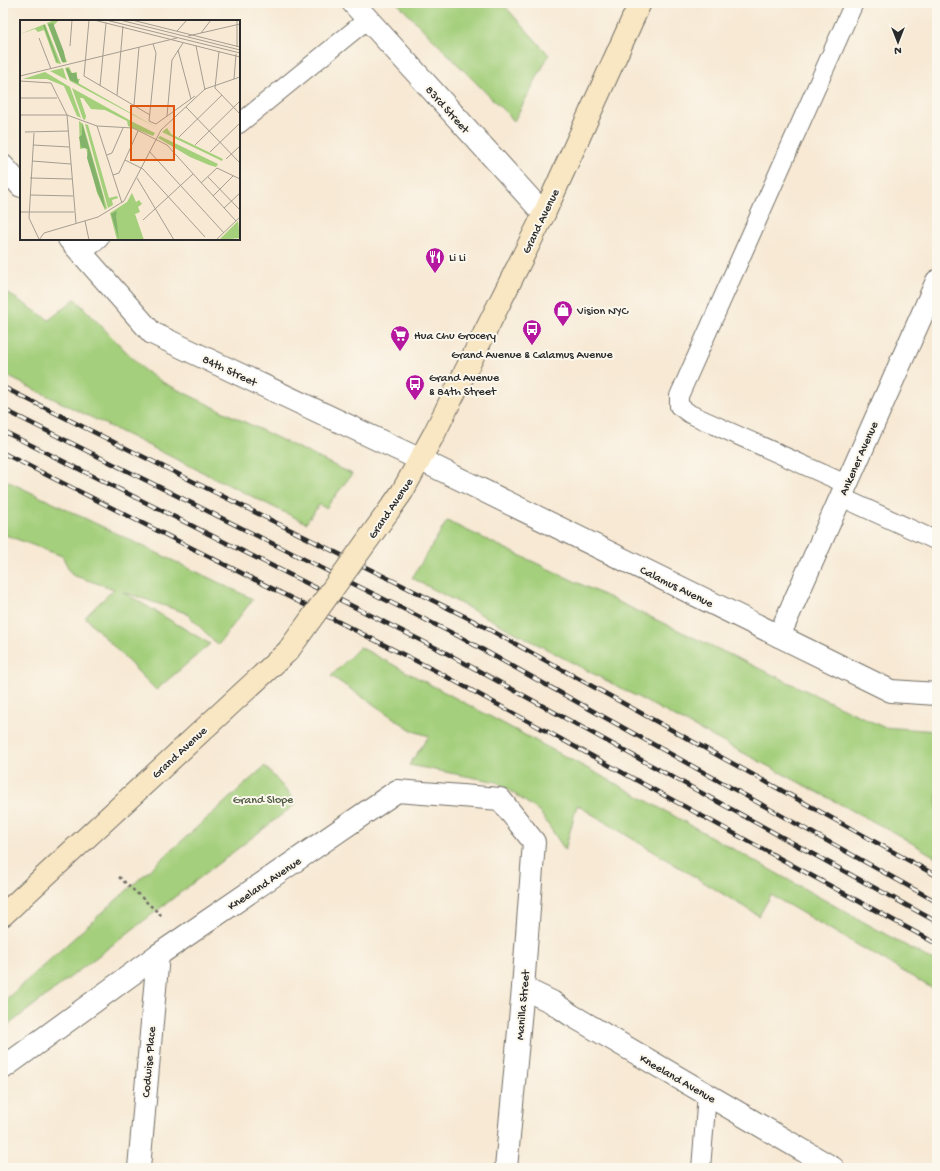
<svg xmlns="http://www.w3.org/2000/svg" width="940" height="1171" viewBox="0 0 940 1171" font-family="'Gochi Hand',sans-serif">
  <rect width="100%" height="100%" fill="#fbf7ec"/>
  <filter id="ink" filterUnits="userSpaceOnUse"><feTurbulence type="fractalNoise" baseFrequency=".025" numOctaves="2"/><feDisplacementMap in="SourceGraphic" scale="8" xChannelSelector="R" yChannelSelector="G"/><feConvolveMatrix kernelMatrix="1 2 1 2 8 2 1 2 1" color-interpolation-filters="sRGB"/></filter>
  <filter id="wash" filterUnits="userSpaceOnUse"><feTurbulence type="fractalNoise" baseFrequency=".012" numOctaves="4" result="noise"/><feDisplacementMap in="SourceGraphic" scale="16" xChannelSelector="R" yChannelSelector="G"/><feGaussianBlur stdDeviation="0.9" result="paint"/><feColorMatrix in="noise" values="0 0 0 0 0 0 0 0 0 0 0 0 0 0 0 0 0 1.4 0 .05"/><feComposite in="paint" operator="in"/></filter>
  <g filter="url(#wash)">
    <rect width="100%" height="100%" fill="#f7e9d4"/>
    <g fill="#a4cf7b" stroke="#687d53">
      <path d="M397,3H502L549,55L514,121Z"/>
      <path d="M3,290L49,320L75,299L145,371L164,383L352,474L326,508L319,505L306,523L3,374Z"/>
      <path d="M3,479L253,599L218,645L186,613L123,592L210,644L156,690L85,617L114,589L72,575L62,556L3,534Z"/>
      <path d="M447,521L883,727L937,731V858L893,832L412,578Z"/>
      <path d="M360,647L624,788L937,963V991L771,895L759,916L577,805L565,850L539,811L497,782L409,765L429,736L413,731L331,676Z"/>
      <path d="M265,766L297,803L3,1029V1002Z"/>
    </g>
  </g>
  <g filter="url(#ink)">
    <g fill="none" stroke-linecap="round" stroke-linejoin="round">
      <defs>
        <g id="service">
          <path d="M239,124L368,19"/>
          <path d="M82,253L99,239"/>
          <path d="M846,484L690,414L679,406V396L854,3"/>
          <path d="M841,497L937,541"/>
          <path d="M701,1168L707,1095"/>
        </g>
        <g id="minor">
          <path d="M353,3L544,214"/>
          <path d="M3,166L21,186"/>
          <path d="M69,239L152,333L421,460L891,691L937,694"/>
          <path d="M779,636L937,281"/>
          <path d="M523,988L552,1002L571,1015L833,1168"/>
          <path d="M3,1068L158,955L397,791L500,799L534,842L523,988L506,1168"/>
          <path d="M139,1168L158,955"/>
        </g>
        <g id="secondary">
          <path d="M390,509L402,492L434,434L544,214L640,3"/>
          <path d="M3,915L288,651"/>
        </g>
      </defs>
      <use href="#service" stroke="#726e66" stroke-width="20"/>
      <use href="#minor" stroke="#726e66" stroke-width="24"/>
      <use href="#secondary" stroke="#726e66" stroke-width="24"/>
      <path stroke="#726e66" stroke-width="2.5" stroke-dasharray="3 3" stroke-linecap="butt" d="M119,877L162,916"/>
      <use href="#service" stroke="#fff" stroke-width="18"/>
      <use href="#minor" stroke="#fff" stroke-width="22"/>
      <use href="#secondary" stroke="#f9e7c3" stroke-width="22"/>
      <defs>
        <g id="rail">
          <path d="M3,387L472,620L937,876"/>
          <path d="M3,409L460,637L937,902"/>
          <path d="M3,431L448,654L937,922"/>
          <path d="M3,453L436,671L937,944"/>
        </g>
      </defs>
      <use href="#rail" stroke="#2b2b2b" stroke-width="4.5"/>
      <use href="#rail" stroke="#fbf7ec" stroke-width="3" stroke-dasharray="9" stroke-linecap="butt"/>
      <defs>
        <path id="secondary-bridge" d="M288,651L390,509"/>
      </defs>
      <use href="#secondary-bridge" stroke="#726e66" stroke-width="24" stroke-linecap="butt"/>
      <use href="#secondary-bridge" stroke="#f9e7c3" stroke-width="22"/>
    </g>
  </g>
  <defs>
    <symbol id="restaurant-pin" viewBox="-11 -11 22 30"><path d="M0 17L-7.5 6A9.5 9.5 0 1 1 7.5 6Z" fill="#b5179e" stroke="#fbf7ec"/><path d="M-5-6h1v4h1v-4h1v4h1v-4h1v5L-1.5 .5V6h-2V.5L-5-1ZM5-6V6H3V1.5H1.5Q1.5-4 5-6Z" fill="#fff"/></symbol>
    <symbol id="shop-pin" viewBox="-11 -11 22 30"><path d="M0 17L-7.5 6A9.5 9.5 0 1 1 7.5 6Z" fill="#b5179e" stroke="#fbf7ec"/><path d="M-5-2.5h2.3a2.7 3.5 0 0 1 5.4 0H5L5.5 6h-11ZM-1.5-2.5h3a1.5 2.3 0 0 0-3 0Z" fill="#fff"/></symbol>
    <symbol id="bus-pin" viewBox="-11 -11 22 30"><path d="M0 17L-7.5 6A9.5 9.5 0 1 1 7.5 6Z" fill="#b5179e" stroke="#fbf7ec"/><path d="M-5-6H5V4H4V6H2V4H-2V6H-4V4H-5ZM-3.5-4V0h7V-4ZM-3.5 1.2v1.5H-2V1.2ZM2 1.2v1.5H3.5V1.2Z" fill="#fff"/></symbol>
    <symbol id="supermarket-pin" viewBox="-11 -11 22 30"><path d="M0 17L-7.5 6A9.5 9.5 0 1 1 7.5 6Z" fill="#b5179e" stroke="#fbf7ec"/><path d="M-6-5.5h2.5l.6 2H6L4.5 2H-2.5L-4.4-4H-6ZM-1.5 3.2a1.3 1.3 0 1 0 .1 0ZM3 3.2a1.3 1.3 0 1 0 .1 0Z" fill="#fff"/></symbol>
  </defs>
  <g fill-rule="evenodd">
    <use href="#restaurant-pin" x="424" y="246" width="22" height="30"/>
    <use href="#shop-pin" x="552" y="299" width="22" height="30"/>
    <use href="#bus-pin" x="521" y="318" width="22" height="30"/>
    <use href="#supermarket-pin" x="389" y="324" width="22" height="30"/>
    <use href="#bus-pin" x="404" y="373" width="22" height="30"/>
  </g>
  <g text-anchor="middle" stroke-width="4" stroke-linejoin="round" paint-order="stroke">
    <g font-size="12" fill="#2b2b2b" stroke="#fbf7ec">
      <text transform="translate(448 109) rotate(48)" y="4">83rd Street</text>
      <text transform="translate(540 221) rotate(-64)" y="4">Grand Avenue</text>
      <text transform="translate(230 370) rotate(25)" y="4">84th Street</text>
      <text transform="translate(858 458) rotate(-66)" y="4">Ankener Avenue</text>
      <text transform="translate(390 508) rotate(-56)" y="4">Grand Avenue</text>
      <text transform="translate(677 586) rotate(26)" y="4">Calamus Avenue</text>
      <text transform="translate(179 752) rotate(-43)" y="4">Grand Avenue</text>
      <text transform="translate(264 883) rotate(-34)" y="4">Kneeland Avenue</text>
      <text transform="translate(522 1005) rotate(-85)" y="4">Manilla Street</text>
      <text transform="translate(148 1062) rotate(-85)" y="4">Codwise Place</text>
      <text transform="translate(678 1078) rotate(30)" y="4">Kneeland Avenue</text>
    </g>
    <g font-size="12" fill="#2b2b2b" stroke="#fbf7ec" text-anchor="start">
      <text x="449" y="261">Li Li</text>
      <text x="577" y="314">Vision NYC</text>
      <text x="414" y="339">Hua Chu Grocery</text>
      <text x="532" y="358" text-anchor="middle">Grand Avenue &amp; Calamus Avenue</text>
      <text x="429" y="381">Grand Avenue<tspan x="429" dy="14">&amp; 84th Street</tspan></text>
    </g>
    <g font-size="12" fill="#4f5c43" stroke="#fbf7ec">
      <text x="263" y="803">Grand Slope</text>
    </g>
  </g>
  <g transform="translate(20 20)">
    <rect width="220" height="220" fill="#f7e9d4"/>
    <path d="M34,0H39L33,6L47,42L43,43L27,3ZM25,4L41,44L36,43L24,10L18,12L15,9L0,14ZM49,47L52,53L57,52V59H60L58,63L139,109L50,61L45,48ZM43,48L46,58L47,60L30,51ZM25,52L50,67L61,98L57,96L44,66L27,59H3ZM52,68L113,102L135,113L133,116L108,106L107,101L85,90L71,89L63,78H60L66,96L65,100L63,99ZM59,101L63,104L87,188L85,190L77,173L66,128L60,129ZM65,104L68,105L89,178L97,176L98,178L92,180L93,185L88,188ZM147,108L151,114L203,139L202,141L142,112ZM140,116L198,144L196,147L189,145L170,137L138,118ZM112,173L116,182L119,180L122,184L118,187L120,192L115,194L124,220H97L90,193L107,182ZM218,201L220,218L199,220Z" fill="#a4cf7b"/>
    <path d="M33,3L44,32L46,42H42L28,4ZM23,5H25L38,42H37ZM48,48L51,53H56L59,64L50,60L46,49ZM62,103L83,176L85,189L77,171L67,138L68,129L61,127L59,117L62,115ZM97,191L96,196L99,220L91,194Z" fill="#83b26b"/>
    <path fill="none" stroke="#a59d90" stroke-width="1" d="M69,0L64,56L130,95M74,0L220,37M86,0L220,33M100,0L220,30M112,0L220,27M157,11L167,0M181,13L191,0M168,16L220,4M19,18L31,49M133,24L136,33L129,101L136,104L175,76M50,26L52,0M176,26L185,70M217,27V0M158,30L171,79M199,31L195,68L220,94M0,56L157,18M214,59L216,34M0,61L31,63L47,95L56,203M80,66L86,3M97,75L103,6M0,78H37M114,85L119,27M166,87L220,143M0,95H47L77,106L113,108L147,125L216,201M147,96L152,40L163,23M77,106L102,183M5,112L48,111M14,113L9,198L19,219M159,117L202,75M13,125L49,127M175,125L220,81M129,131L204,213M190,132L220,103M87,135L92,133L103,108M206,139L220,126M105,140L123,149L185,217M12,141L51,144M93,155L99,153L118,111M188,157L220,190M10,158L52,159M117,158L154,220M181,163L197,148L220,159M10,175L53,176M193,176L213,156M204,188L220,173M0,192H54M123,200L173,154M65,201L69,220M19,220L24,213L78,197L104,181L141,110L185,69L220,57M196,220L220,197"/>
    <path fill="#df570e" fill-opacity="0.15" stroke="#df570e" stroke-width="2" d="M111,86H154V140H111Z"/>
    <rect width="220" height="220" fill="none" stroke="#2b2b2b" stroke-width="2"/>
  </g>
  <rect width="940" height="1171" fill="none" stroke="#fbf7ec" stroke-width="16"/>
  <g transform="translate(898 42) rotate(180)" stroke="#fbf7ec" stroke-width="3" paint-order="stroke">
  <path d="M0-3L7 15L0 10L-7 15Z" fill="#2b2b2b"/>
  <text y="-6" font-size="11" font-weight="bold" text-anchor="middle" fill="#2b2b2b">N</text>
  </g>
</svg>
